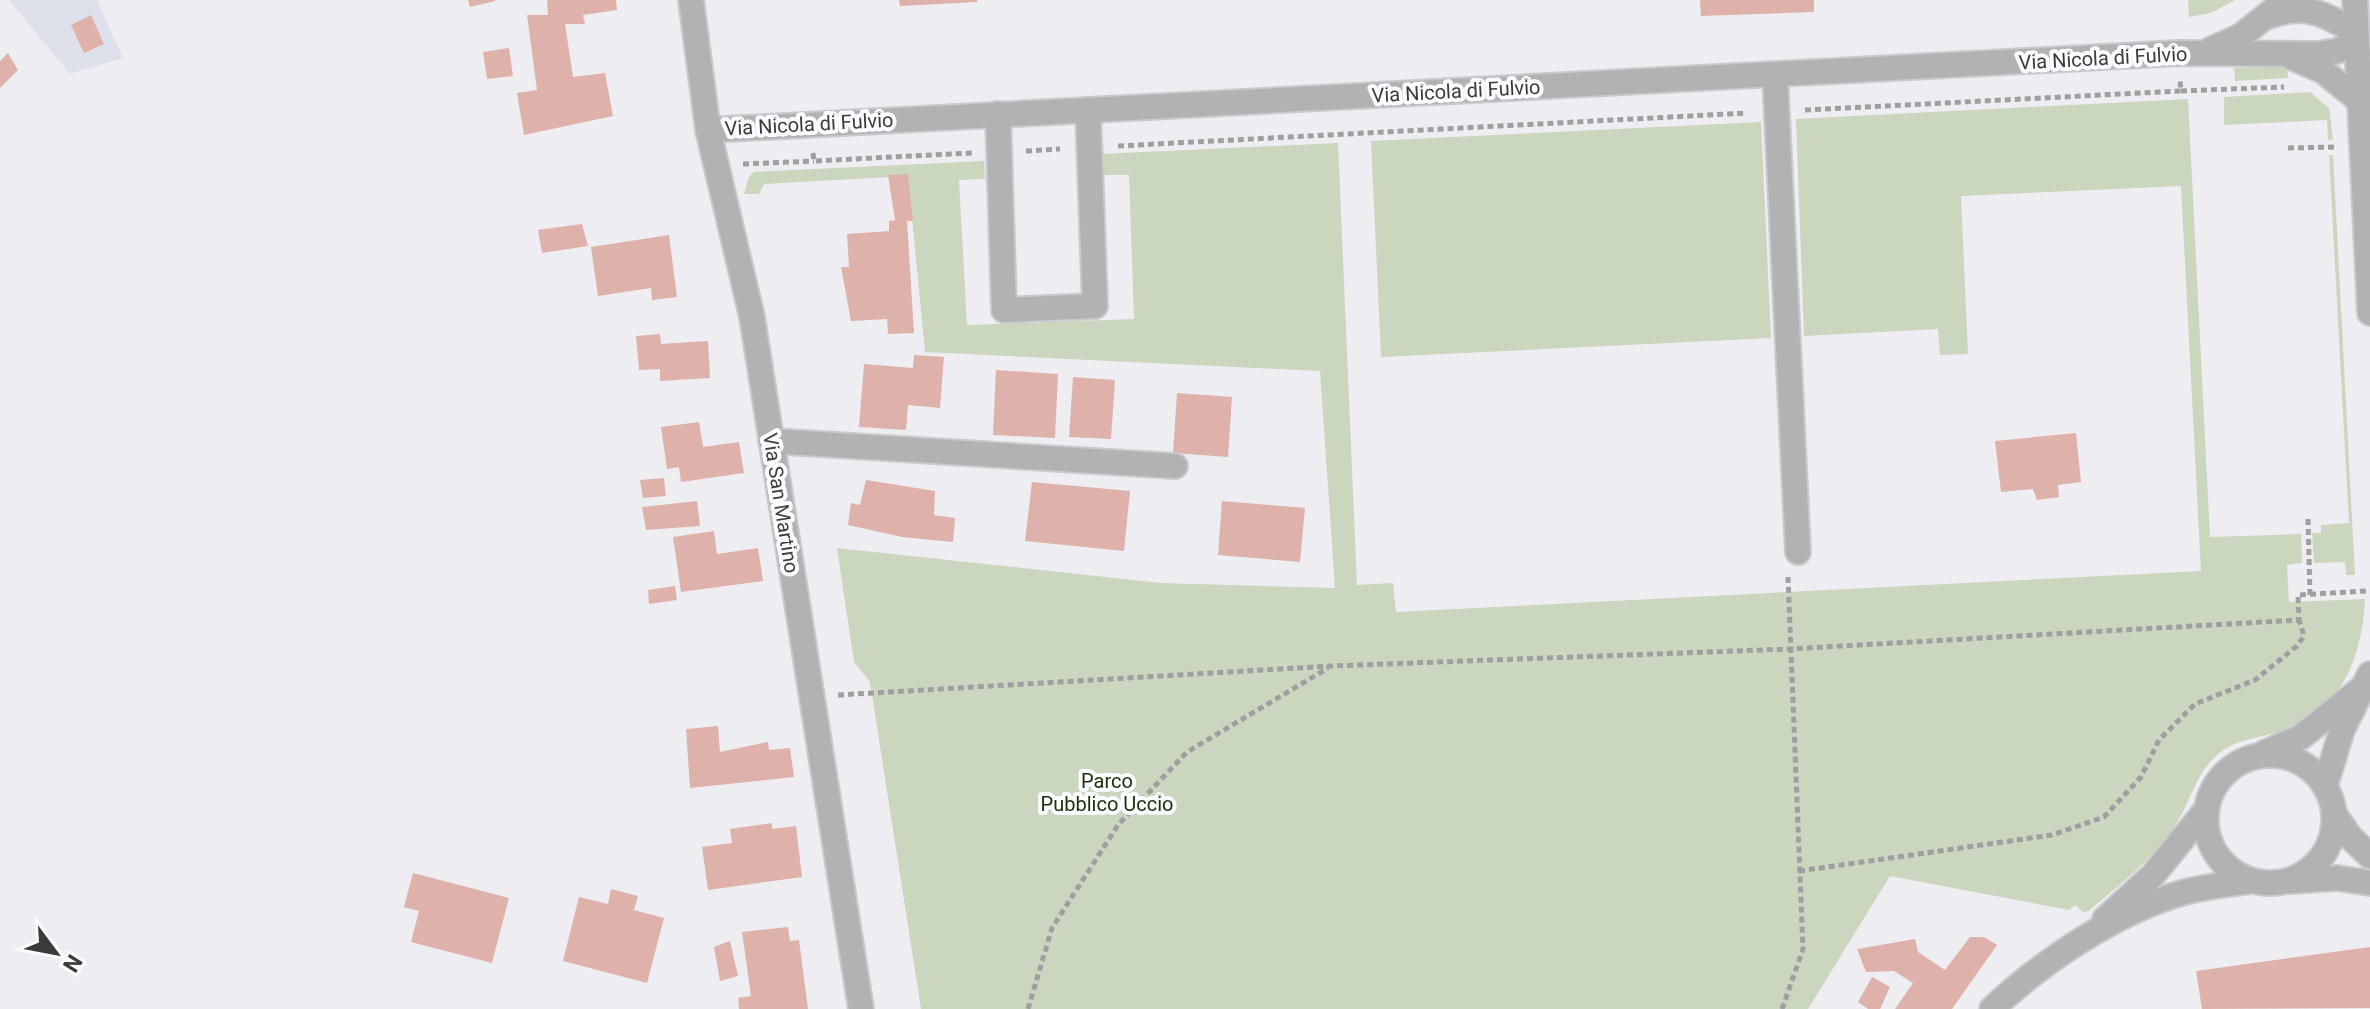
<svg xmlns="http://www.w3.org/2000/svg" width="2370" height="1009" viewBox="0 0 2370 1009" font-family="Roboto,sans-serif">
  <rect width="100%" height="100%" fill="#eeeef2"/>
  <path fill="#dee0eb" d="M9,0H97L123,58L70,74Z"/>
  <g fill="#cad6be">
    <path d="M2188,0H2235L2211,13L2189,17Z"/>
    <path d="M2287,66L2288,78L2235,81L2234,68Z"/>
    <path d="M2310,92L2329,108L2333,139L2328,140L2327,120L2224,125V97Z"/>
    <path d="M2188,99L2210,537L2301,534L2302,563L2287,565L2289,602L2365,599C2362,659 2341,713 2278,732C2256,739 2234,739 2216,756C2195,775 2191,801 2176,824C2155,858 2120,884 2090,910L2084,913L2075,905L2069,910L1890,876L1808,1009H921L870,682L854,662L837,548L1161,583L1335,588L1320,371L925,352L908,176L764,184L759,194H744L749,177L754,172L984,161L985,179L959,180L967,325L1134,319L1129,175H1102L1101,154L1338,143L1357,585L1393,583L1396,612L2201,571L2181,186L1961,196L1968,354L1940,355L1938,329L1804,336L1796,119Z"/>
    <path d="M1761,122L1771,338L1381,357L1371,141Z"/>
    <path d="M2329,155H2333L2355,575H2346L2345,562L2314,563L2312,533H2321V525L2349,523Z"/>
  </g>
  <g fill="#deb1aa">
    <path d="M468,0H495V1L470,7Z"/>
    <path d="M547,0H616L617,10L583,15L585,24H565L573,77L605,73L613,116L524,135L517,93L537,90L527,15H548Z"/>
    <path d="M899,0H977V2L900,6Z"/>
    <path d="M1700,0H1814V12L1701,16Z"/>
    <path d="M91,15L104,44L84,53L71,25Z"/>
    <path d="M509,48L513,76L487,79L483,52Z"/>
    <path d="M8,53L18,70L0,88V61Z"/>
    <path d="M908,174L913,221H907L914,333L888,334L887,319L851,321L841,267H849L847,234L889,231V221L895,220L888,175Z"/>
    <path d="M582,224L588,246L542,253L538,230Z"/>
    <path d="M669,235L677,297L652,300L651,288L598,296L591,247Z"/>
    <path d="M660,334L661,344L708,341L710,378L660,381V369L639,370L636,336Z"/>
    <path d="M914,355L944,357L940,408L908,405L906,430L859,427L864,364L913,368Z"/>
    <path d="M996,370L1058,374L1055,438L993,435Z"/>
    <path d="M1073,377L1115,380L1111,439L1069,437Z"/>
    <path d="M1177,393L1232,397L1228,457L1173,453Z"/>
    <path d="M699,422L703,447L739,442L744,473L681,482L679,467L667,469L661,427Z"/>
    <path d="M2076,433L2081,482L2058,485L2059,497L2037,500L2033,489L2001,492L1995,441Z"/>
    <path d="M664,478L666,496L643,498L640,480Z"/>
    <path d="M866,480L935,491L934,515L955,518L953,542L902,537L848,525L851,503L860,505Z"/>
    <path d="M1032,482L1130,491L1124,551L1025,541Z"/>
    <path d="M697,501L700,526L646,530L642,507Z"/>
    <path d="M1222,501L1305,508L1300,562L1218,555Z"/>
    <path d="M714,531L717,554L758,548L763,581L681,592L673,537Z"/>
    <path d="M675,586L677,600L649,604L648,590Z"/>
    <path d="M718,726L720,752L768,742L769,750L790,748L794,777L690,788L686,729Z"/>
    <path d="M772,823V829L796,826L802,877L708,890L702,847L732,843L730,829Z"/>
    <path d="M413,873L509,898L492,963L411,942L419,911L404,907Z"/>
    <path d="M611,889L638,896L634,910L664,918L647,983L563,961L579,897L608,904Z"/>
    <path d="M788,927L790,941L799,940L808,1009H739L738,998L751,996L742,932Z"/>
    <path d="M1970,937H1984L1997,945L1952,1009H1895L1913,983L1894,971L1866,972L1857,949L1915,939L1918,952L1945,970Z"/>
    <path d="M730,941L738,976L720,981L714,947Z"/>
    <path d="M2370,947V1008L2202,1009L2196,971Z"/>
    <path d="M1872,977L1890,987L1880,1009H1868L1858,1002Z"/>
  </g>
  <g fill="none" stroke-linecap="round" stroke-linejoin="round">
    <defs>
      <g id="minor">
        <path d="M691,0L708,130L752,317L861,1009"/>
        <path d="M2355,0L2370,313"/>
        <path d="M2266,17C2302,3 2323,12 2355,32"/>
        <path d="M2210,50L2241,36L2276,8"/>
        <path d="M2293,58L2323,71L2359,100"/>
        <path d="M1775,75L1798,552"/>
        <path d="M998,114L1004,310L1095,306L1088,110"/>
        <path d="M708,130L2178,53L2318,54L2337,51L2356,42"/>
        <path d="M771,441L1175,466"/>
        <path d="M2264,753L2301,737L2361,689"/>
        <circle cx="2270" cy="819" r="64"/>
        <path d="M2325,786L2342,730L2370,674"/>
        <path d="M2334,814L2351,838L2370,856"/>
        <path d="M2291,881L2337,878L2370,883"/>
        <path d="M2105,919L2153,875L2206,810"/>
        <path d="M1992,1009C2043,961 2117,911 2185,892C2207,886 2230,884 2252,881"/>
      </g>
    </defs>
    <use href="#minor" stroke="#cacace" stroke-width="28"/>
    <g stroke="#9f9fa2" stroke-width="5" stroke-dasharray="6 4" stroke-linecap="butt">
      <path d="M2181,91L2284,87"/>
      <path d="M1805,110L2181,91L2180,81"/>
      <path d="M1118,146L1747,113"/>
      <path d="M2288,148L2335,147"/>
      <path d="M1026,151L1060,149"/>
      <path d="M813,153L814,161L972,153"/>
      <path d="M743,164L814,161"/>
      <path d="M2308,519L2310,595"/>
      <path d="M838,695L1331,666L1789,649L2299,620L2298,595L2366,591"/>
      <path d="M1799,871L2052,835L2104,817L2141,777L2159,740L2195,704L2255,680L2297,646L2304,636L2299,620"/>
      <path d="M1028,1009L1052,928L1118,825L1187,752L1328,668"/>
      <path d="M1782,1009L1803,949L1788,577"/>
    </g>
    <use href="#minor" stroke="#b0b2b3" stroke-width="24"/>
  </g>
  <g text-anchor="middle" stroke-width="8" stroke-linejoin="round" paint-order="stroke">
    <g font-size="20" fill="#3b3b3c" stroke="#fbfcff">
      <text transform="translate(2103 58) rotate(-3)" y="7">Via Nicola di Fulvio</text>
      <text transform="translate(1456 91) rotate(-3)" y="7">Via Nicola di Fulvio</text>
      <text transform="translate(809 124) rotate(-3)" y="7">Via Nicola di Fulvio</text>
      <text transform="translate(781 503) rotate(81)" y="7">Via San Martino</text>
    </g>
    <g font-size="20" fill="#203108" stroke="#fbfcff">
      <text x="1107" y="788">Parco<tspan x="1107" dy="23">Pubblico Uccio</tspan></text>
    </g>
  </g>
  <g transform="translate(56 953) rotate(122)" stroke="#fbfcff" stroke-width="6" paint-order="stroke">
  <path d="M0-6L14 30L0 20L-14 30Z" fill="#3b3b3c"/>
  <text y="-12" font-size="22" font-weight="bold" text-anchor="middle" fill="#3b3b3c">N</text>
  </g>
</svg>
